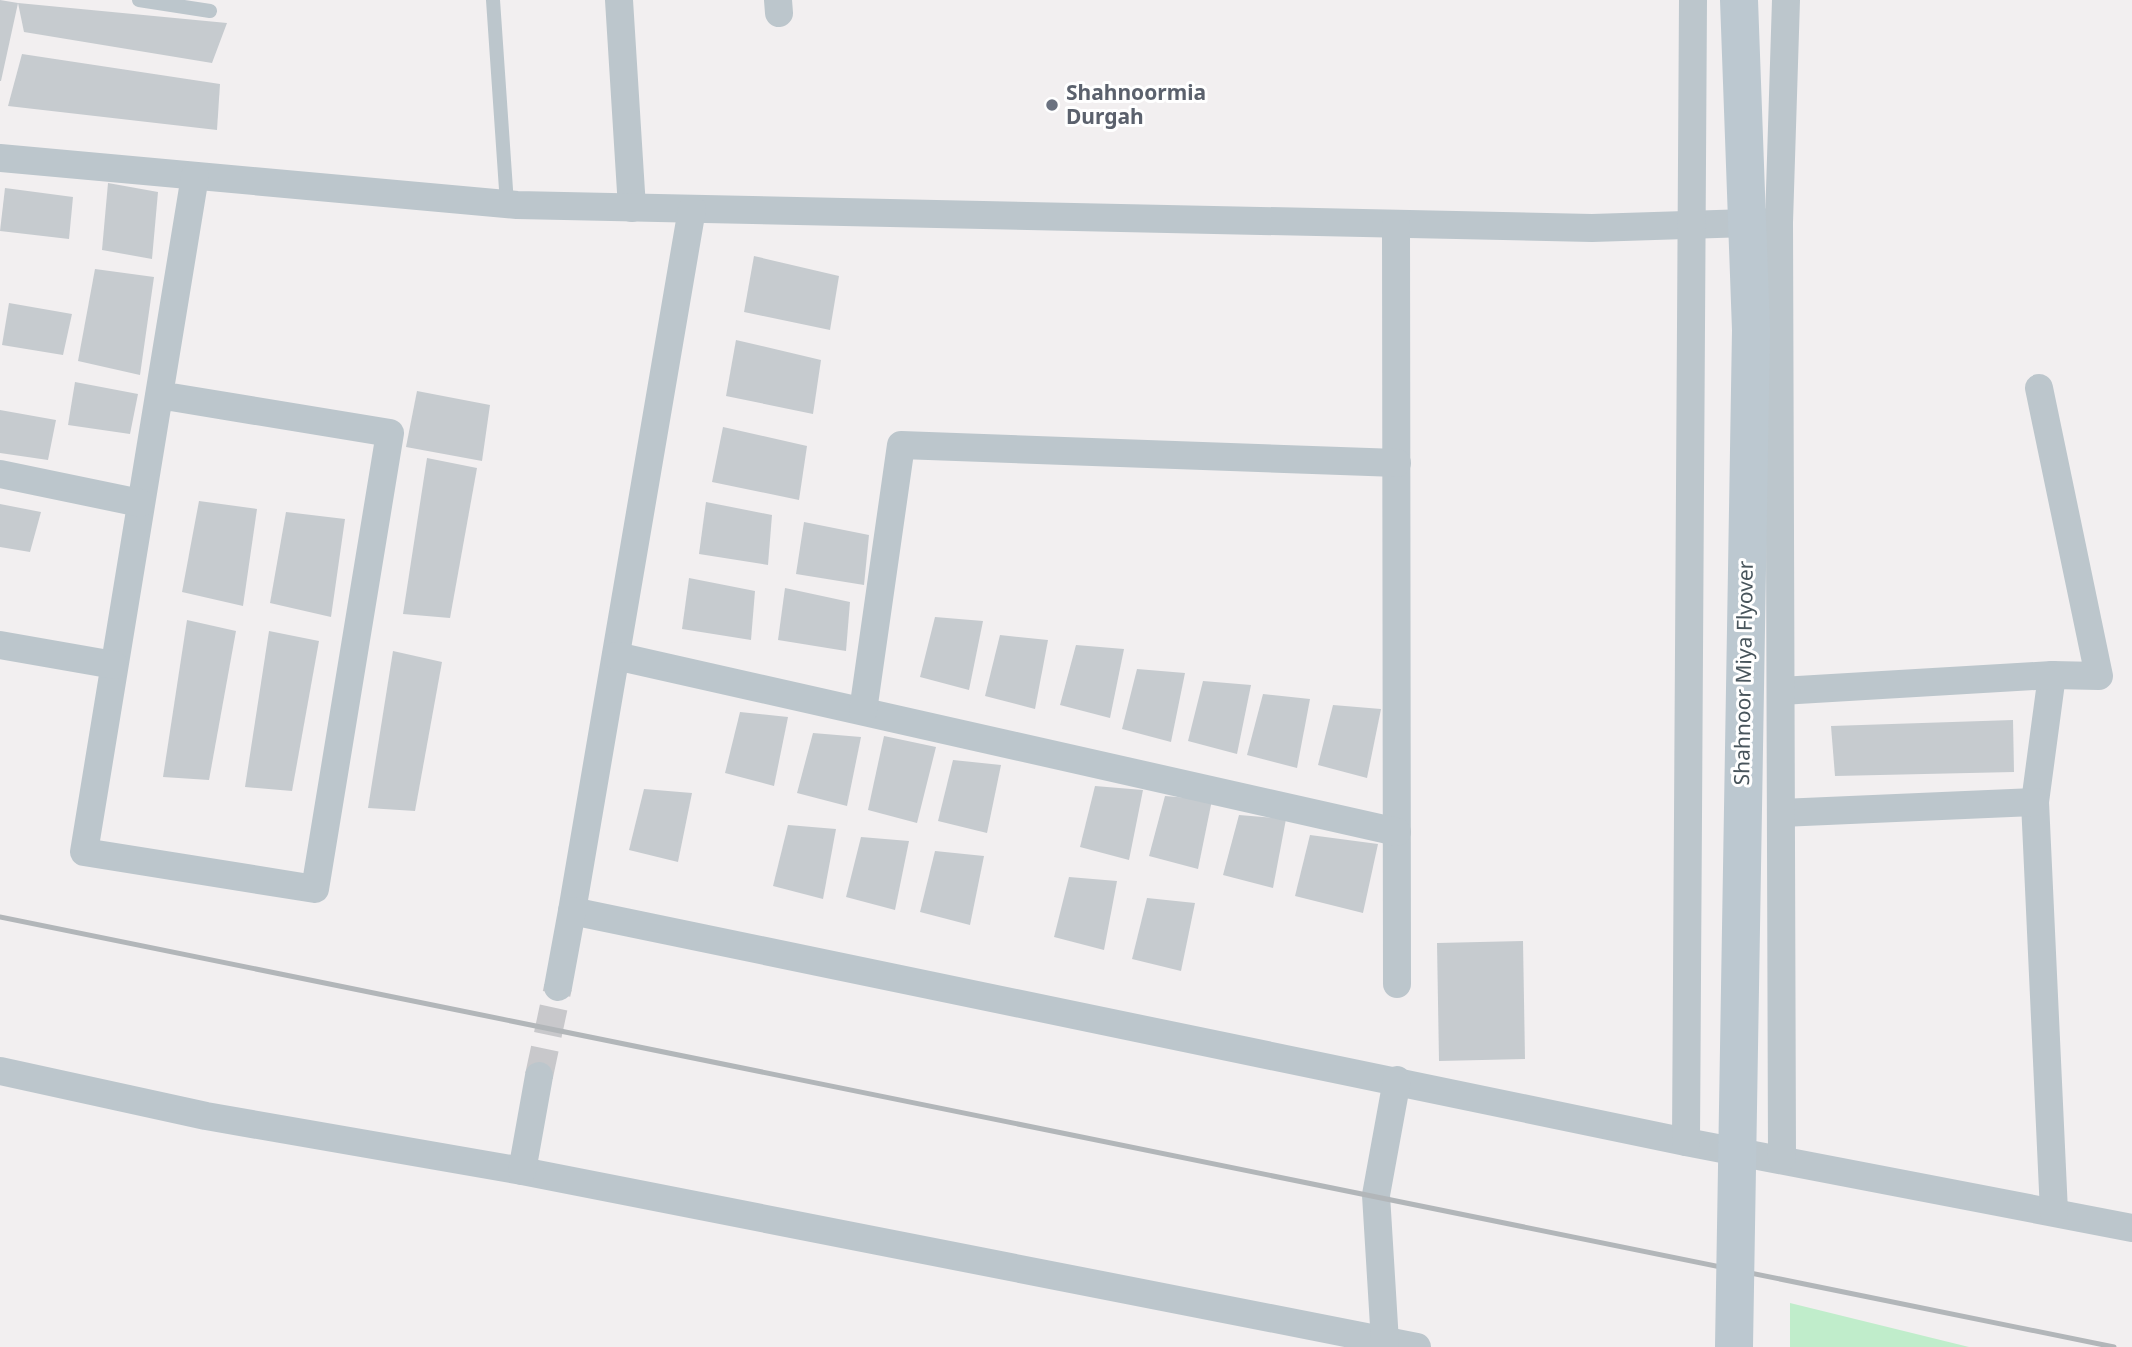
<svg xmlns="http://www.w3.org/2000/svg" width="2132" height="1347" viewBox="0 0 2132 1347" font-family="'Noto Sans',sans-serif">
  <rect width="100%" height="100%" fill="#f2eff0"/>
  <path fill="#c0edcb" d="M1790,1303L1969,1347H1790Z"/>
  <g fill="#c6cbcf">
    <path d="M0,0L18,3L1,81H0Z"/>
    <path d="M18,3L227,23L212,63L24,32Z"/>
    <path d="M22,54L220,84L217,130L8,106Z"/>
    <path d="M108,183L158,192L152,259L102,250Z"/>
    <path d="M5,188L73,197L69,239L0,231Z"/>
    <path d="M754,256L839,276L830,330L744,312Z"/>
    <path d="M95,269L154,277L140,375L78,361Z"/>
    <path d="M9,303L72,314L63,355L2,345Z"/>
    <path d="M736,340L821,360L813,414L726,396Z"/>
    <path d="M75,382L138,394L130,434L68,425Z"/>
    <path d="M417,391L490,405L482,461L406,447Z"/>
    <path d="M0,410L56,420L48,460L0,453Z"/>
    <path d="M723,427L807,446L799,500L712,482Z"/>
    <path d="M427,458L477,468L450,618L403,614Z"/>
    <path d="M199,501L257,509L243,606L182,592Z"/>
    <path d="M706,502L772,515L768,565L699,554Z"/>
    <path d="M0,504L41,512L30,552L0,547Z"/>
    <path d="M286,512L345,519L331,617L270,603Z"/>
    <path d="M804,522L869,535L864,585L796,574Z"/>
    <path d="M689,578L755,591L751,640L682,629Z"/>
    <path d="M785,588L850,602L846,651L778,640Z"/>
    <path d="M935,617L983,621L969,690L920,677Z"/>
    <path d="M187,620L236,631L209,780L163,777Z"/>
    <path d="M269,631L319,641L292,791L245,787Z"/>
    <path d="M1000,635L1048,640L1035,709L985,696Z"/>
    <path d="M1076,645L1124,649L1110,718L1060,705Z"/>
    <path d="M393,651L442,662L415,811L368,808Z"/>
    <path d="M1137,669L1185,673L1171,742L1122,729Z"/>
    <path d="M1203,681L1251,685L1237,754L1188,741Z"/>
    <path d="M1263,694L1310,699L1297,768L1247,755Z"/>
    <path d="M1333,705L1381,709L1367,778L1318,765Z"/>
    <path d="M740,712L788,717L774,786L725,773Z"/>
    <path d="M2013,720L2014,772L1835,776L1831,726Z"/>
    <path d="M813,733L861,737L847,806L797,793Z"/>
    <path d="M884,736L936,747L917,823L868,810Z"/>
    <path d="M953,760L1001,765L987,833L938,821Z"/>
    <path d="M1095,786L1143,790L1129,860L1080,847Z"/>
    <path d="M644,789L692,793L678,862L629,850Z"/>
    <path d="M1165,796L1212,800L1198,869L1149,856Z"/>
    <path d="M1239,815L1286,819L1273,888L1223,875Z"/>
    <path d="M788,825L836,829L823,899L773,886Z"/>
    <path d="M1310,835L1378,844L1363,913L1295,896Z"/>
    <path d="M861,837L909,841L895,910L846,897Z"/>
    <path d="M935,851L984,856L970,925L920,912Z"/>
    <path d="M1069,877L1117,881L1104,950L1054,937Z"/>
    <path d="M1147,898L1195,903L1181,971L1132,959Z"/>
    <path d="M1523,941L1525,1059L1439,1061L1437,943Z"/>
  </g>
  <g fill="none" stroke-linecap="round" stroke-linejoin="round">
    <path stroke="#c8c8cb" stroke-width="28" stroke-dasharray="28 14" stroke-linecap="butt" d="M539,1076L558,987"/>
    <g stroke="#bcc6cc" stroke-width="14">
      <path d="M139,0L210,11"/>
      <path d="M493,0L507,204"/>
    </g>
    <g stroke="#bcc6cc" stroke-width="28">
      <path d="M619,0L632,208"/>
      <path d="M778,0L779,13"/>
      <path d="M0,158L517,205L1592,228L1779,222"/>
      <path d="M692,209L572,911L1686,1142L2132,1228"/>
      <path d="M1396,224L1397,984"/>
      <path d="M159,395L390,433L315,889L84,852L195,176"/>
      <path d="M0,474L140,503"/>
      <path d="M0,645L114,665"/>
      <path d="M616,656L1397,832"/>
      <path d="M2052,675L2035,802L2054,1212"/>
      <path d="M1781,691L2052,675L2099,676L2039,388"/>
      <path d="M863,711L901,445L1397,463"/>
      <path d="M1781,813L2035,802"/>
      <path d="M558,987L572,911"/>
      <path d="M0,1071L206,1116L522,1171L1417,1347"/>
      <path d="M1686,1142L1693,0"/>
      <path d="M1782,1158L1779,222L1786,0"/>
      <path d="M522,1171L539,1076"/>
      <path d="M1385,1342L1376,1195L1397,1080"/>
    </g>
    <path stroke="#b2b6b9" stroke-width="5" d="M0,917L2114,1347"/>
    <path stroke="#bcc8d0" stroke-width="38" d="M1734,1347L1751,330L1739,0"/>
  </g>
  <circle fill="#6b7280" stroke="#fff" stroke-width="2.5" cx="1052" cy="105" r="7"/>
  <g text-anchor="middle" stroke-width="6" stroke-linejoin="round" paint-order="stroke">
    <g font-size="21" font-weight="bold" fill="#5b616d" stroke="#fff" text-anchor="start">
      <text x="1066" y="100">Shahnoormia<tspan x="1066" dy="24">Durgah</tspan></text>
    </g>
    <g font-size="21" fill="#48555c" stroke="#fff">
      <text transform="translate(1744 673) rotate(-89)" y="7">Shahnoor Miya Flyover</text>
    </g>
  </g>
</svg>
